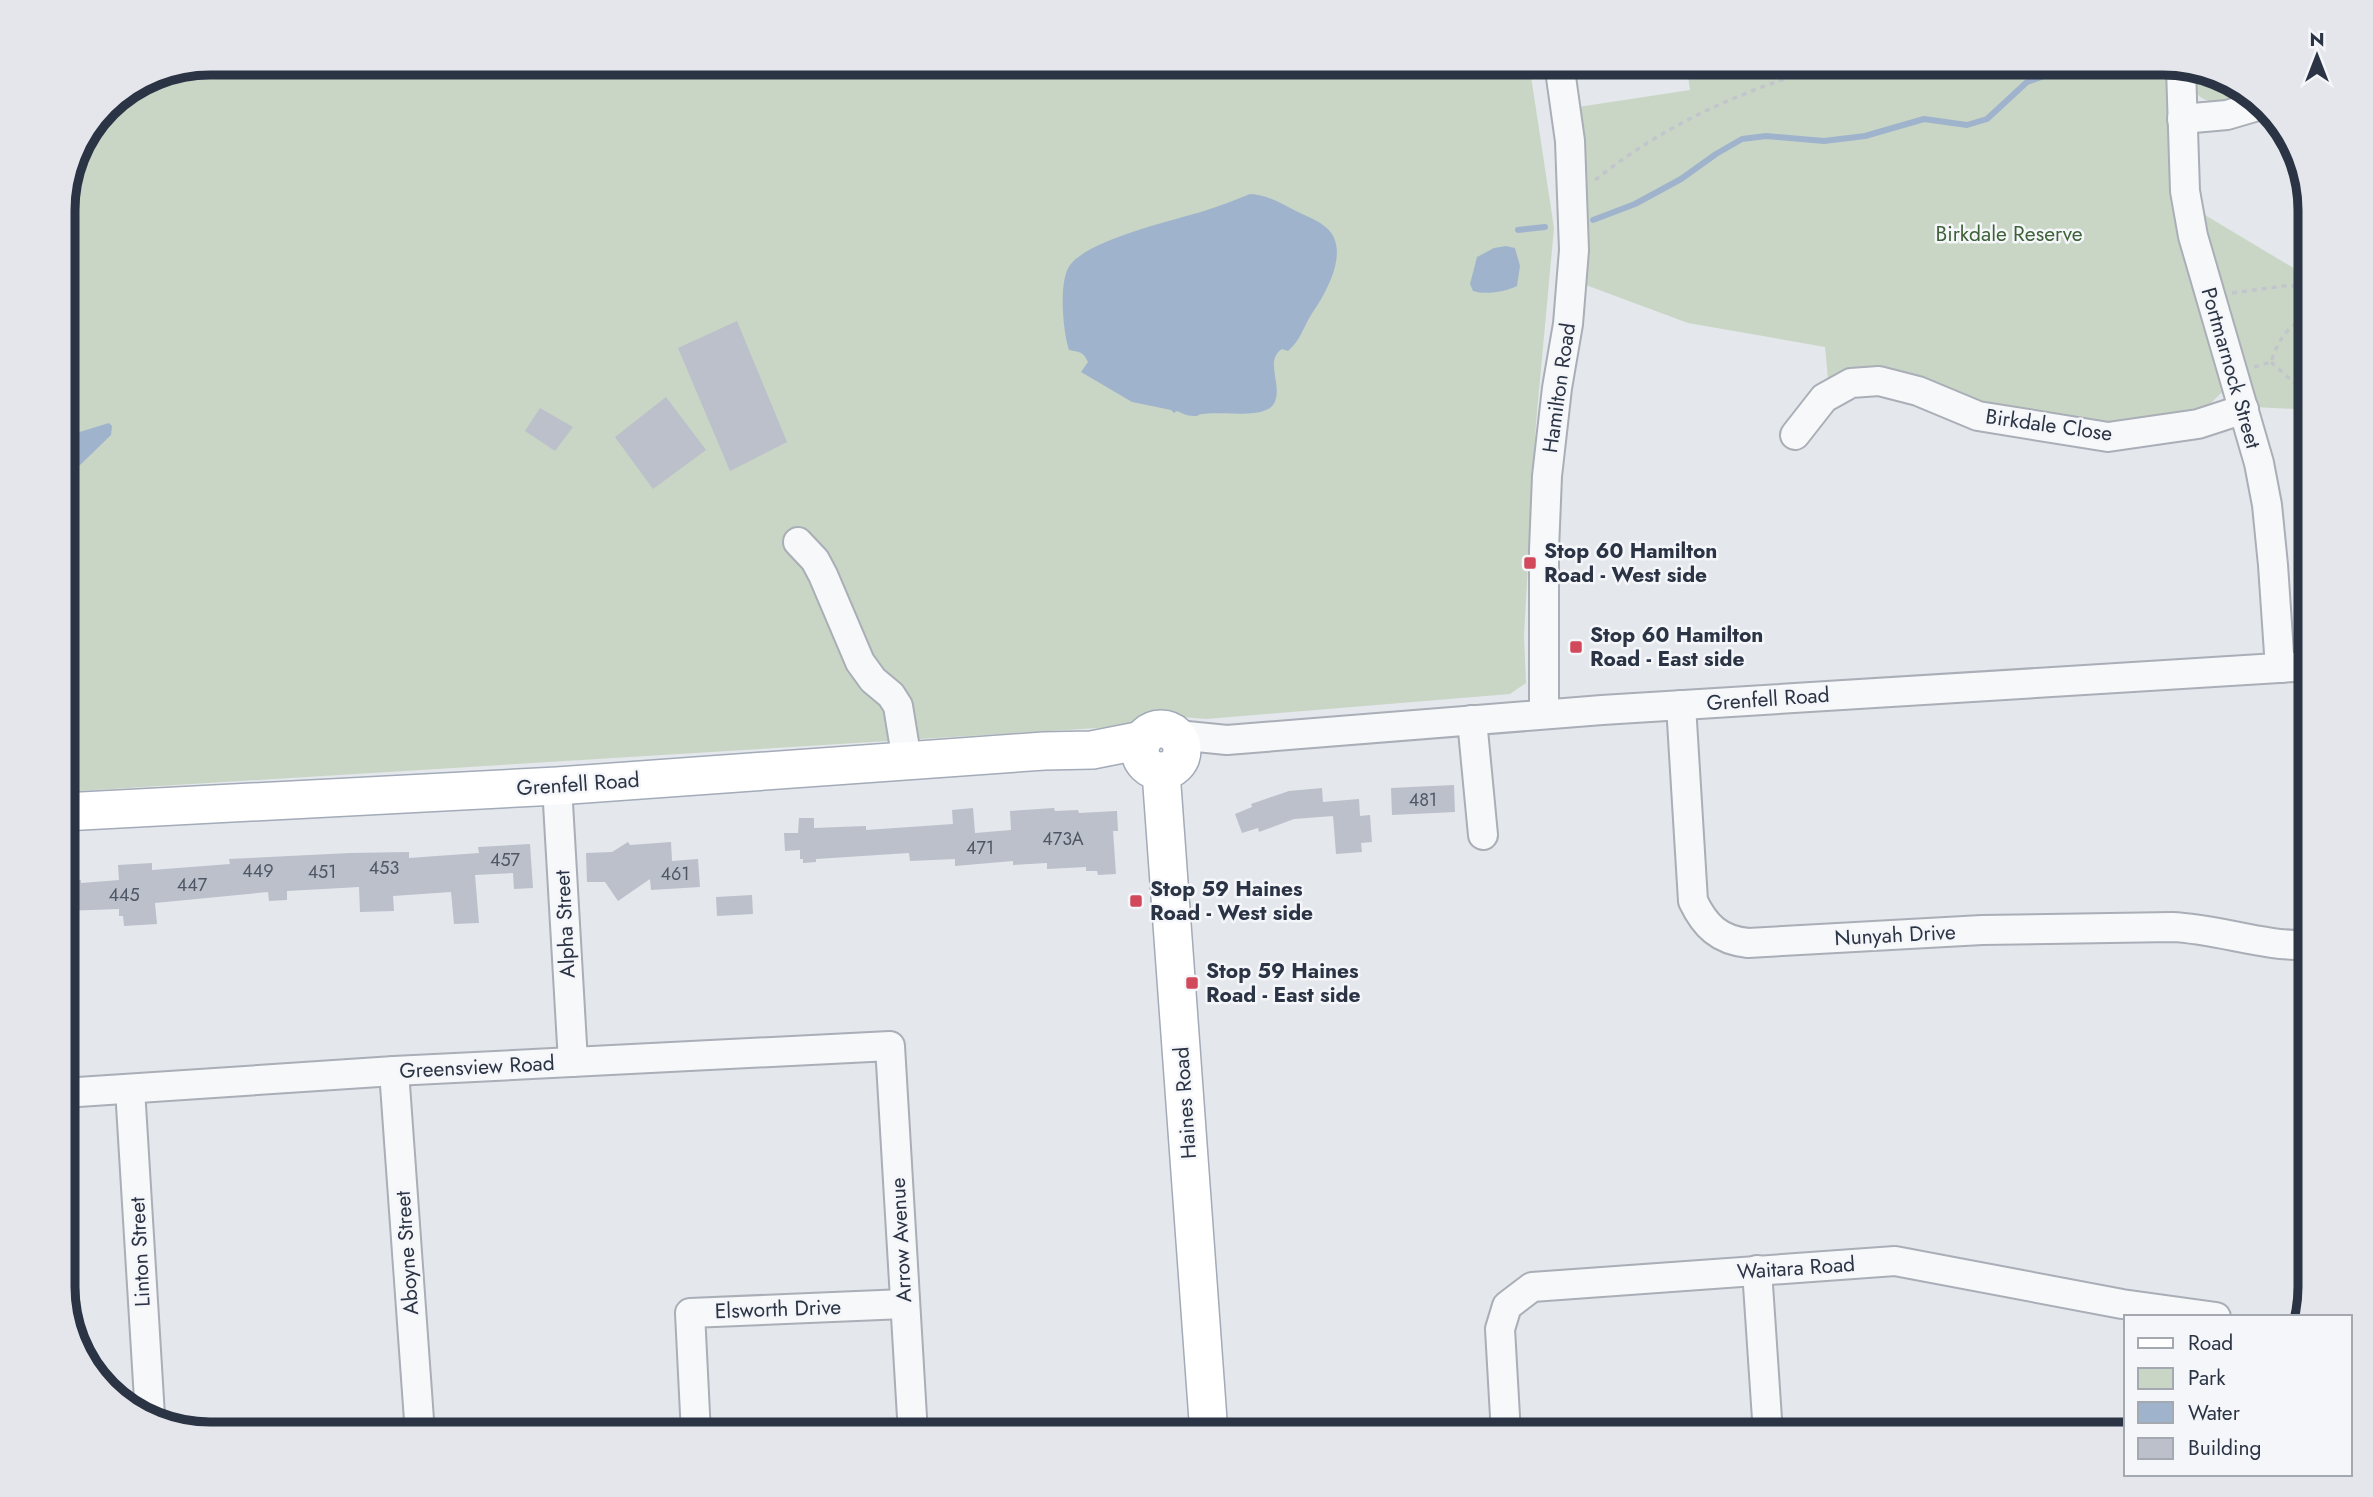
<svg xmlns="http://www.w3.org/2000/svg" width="2373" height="1497" viewBox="0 0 2373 1497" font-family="Jost,sans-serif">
  <rect width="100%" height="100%" fill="#e4e7ec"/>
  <g fill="#c9d6c5">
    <path d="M210,63H1529L1554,228L1536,423L1524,636L1526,683L1510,694L1206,719L1157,715L1131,726L63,792V201L74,153L106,106L154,74Z"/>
    <path d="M1686,63H2163L2170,65L2224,390L2211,403L2195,410L2110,428L1980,405L1851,369L1828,379L1825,347L1688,323L1583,284L1578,107L1690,90Z"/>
    <path d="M2192,72L2244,88L2251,94C2234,100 2204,110 2194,89C2192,84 2192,76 2192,72Z"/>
    <path d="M2200,212L2310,278V419L2294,409L2255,407Z"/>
  </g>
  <g fill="#9fb4cc">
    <path d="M1250,194C1268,195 1280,203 1296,211C1308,217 1324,222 1332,234C1347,258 1324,296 1311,315C1303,328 1300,341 1288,351L1282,349C1263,361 1285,388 1273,405C1262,419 1219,411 1203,414C1195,415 1201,416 1193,416C1187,416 1182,413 1177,411L1174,413L1171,410L1132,402L1081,372L1088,362C1083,351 1079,352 1069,350C1063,332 1058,281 1070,265C1090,239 1172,221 1204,211C1220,206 1235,200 1250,194Z"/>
    <path d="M1506,246L1515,248L1520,266L1517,286C1505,292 1485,295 1473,291L1470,284L1477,257L1494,248Z"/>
    <path d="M109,423L112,426L111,435L75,470L63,475V437Z"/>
  </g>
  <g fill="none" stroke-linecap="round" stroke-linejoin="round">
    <g stroke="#9fb4cc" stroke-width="6">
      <path d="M1593,220L1635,204L1681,179L1716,154L1742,139L1766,136L1824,141L1865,136L1924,119L1967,125L1987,119L2027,82L2080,63"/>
      <path d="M1518,230L1545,227"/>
    </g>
  </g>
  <g fill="#bbc0ca">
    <path d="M737,321L787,442L730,471L678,348Z"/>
    <path d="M666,397L706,450L653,489L615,437Z"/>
    <path d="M540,408L573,427L555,451L525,431Z"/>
    <path d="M1454,785L1455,812L1392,815L1391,788Z"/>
    <path d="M1322,788L1323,802L1359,799L1360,816L1370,815L1372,842L1361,843L1362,852L1336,854L1333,816L1294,819L1259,832L1258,828L1242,833L1235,814L1252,807L1251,804L1289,791Z"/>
    <path d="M973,808L975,833L1011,830L1010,811L1054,808L1055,811L1078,810L1079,813L1117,811L1118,831H1113L1116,874L1098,875L1097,871H1086V867L1047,869V863L1013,865V861L955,866V859L910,861L909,853L816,859V862L803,863V859H800V850L785,851L784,833H798L799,818H814V828L866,826V830L953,824L952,810Z"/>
    <path d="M628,842L630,845L671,842L672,861L698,859L700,887L651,890L650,879L618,901L605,882H587L586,853L612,852Z"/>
    <path d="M530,844L533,888L514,889L513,873L475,875L479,923L454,924L451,892L393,896L394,911L360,912L359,887L287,891V900L269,901L268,892L155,903L157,924L124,926L123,916H119V909L63,911V881L81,880V883L119,880L118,865L152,863V870L230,864L229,859L350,853L409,852V858L479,853L478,847Z"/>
    <path d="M752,895L753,914L717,916L716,897Z"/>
  </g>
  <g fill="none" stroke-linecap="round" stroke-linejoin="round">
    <defs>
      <g id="minor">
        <path d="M2181,68L2185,191L2193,236L2259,463L2267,505L2273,565L2280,668"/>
        <path d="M2182,119L2227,115L2261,105"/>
        <path d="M1795,435L1824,398L1851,383L1879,381L1918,391L1978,416L2108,437L2198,424L2244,409"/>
        <path d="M798,542L815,560L823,575L860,662L873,680L891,695L898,706L907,761"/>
        <path d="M1681,705L1693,901C1705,926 1719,940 1748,943L1982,930L2172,927C2219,929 2263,947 2310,945"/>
        <path d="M1544,714V550L1547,476L1557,388L1568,324L1574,250L1570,141L1559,63"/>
        <path d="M1472,720L1483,835"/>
        <path d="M1177,735L1227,740L1602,710L2310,666"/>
        <path d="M557,786L573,1062"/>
        <path d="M394,1071L420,1434"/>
        <path d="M130,1089L150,1416"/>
        <path d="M63,1093L394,1071L890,1046L913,1434"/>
        <path d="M1757,1270L1768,1434"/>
        <path d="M696,1434L690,1313L904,1304"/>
        <path d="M1506,1434L1500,1329L1507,1306L1532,1287L1895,1261L2122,1304L2216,1317"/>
      </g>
      <g id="major">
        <circle cx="1161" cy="750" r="21"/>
        <path d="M1161,772L1209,1434"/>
        <path d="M63,812L557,786L1044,751L1092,750L1143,740"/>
      </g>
    </defs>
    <use href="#minor" stroke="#a9aeb7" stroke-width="32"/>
    <use href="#major" stroke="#a3abb8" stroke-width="40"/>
    <g stroke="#c2c5cb" stroke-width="3.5" stroke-dasharray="5 5" stroke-linecap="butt">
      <path d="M1595,180C1668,122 1747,88 1836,63"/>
      <path d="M2232,293L2291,285L2310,293"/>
      <path d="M2271,362L2310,397"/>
      <path d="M2254,367L2271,362C2278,340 2288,325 2310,315"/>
    </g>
    <use href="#minor" stroke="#f7f8fa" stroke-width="28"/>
    <use href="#major" stroke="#fff" stroke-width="37"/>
  </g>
  <g fill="#d1495b" stroke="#f4f6f9" stroke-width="2.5">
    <rect x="1523" y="556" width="14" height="14" rx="3.5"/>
    <rect x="1569" y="640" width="14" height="14" rx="3.5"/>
    <rect x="1129" y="894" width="14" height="14" rx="3.5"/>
    <rect x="1185" y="976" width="14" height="14" rx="3.5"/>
  </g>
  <g text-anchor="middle" stroke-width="5" stroke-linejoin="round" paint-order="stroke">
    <g font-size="18" fill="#4f5766">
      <text x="1423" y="806">481</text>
      <text x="1063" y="845">473A</text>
      <text x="980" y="854">471</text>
      <text x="505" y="866">457</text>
      <text x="384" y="874">453</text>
      <text x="258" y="877">449</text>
      <text x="322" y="878">451</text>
      <text x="675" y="880">461</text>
      <text x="192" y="891">447</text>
      <text x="124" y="901">445</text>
    </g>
    <g font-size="21" fill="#3f6138" stroke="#f4f6f9">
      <text x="2009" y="241">Birkdale Reserve</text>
    </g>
    <g font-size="21" fill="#2b3445" stroke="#f4f6f9">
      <text transform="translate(2231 368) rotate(74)" y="7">Portmarnock Street</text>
      <text transform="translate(1559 388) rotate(-82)" y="7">Hamilton Road</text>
      <text transform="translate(2049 425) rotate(8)" y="7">Birkdale Close</text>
      <text transform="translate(1768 699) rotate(-4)" y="7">Grenfell Road</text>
      <text transform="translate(578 784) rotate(-4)" y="7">Grenfell Road</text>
      <text transform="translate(565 924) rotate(-93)" y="7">Alpha Street</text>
      <text transform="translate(1895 935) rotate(-3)" y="7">Nunyah Drive</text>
      <text transform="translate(477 1067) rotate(-3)" y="7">Greensview Road</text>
      <text transform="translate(1185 1103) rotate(-94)" y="7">Haines Road</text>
      <text transform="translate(901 1240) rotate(-93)" y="7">Arrow Avenue</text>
      <text transform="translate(140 1252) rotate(-93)" y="7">Linton Street</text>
      <text transform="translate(407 1253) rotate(-94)" y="7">Aboyne Street</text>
      <text transform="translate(1796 1268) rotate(-4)" y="7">Waitara Road</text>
      <text transform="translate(778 1309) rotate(-2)" y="7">Elsworth Drive</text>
    </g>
    <g font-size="21" font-weight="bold" fill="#2b3445" stroke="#f4f6f9" text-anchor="start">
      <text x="1544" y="558">Stop 60 Hamilton<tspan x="1544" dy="24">Road - West side</tspan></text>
      <text x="1590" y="642">Stop 60 Hamilton<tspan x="1590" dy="24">Road - East side</tspan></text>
      <text x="1150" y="896">Stop 59 Haines<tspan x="1150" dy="24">Road - West side</tspan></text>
      <text x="1206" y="978">Stop 59 Haines<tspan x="1206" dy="24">Road - East side</tspan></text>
    </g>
  </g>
  <path d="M0 0H2373V1497H0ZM210 75H2163A135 135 0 0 1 2298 210V1287A135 135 0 0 1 2163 1422H210A135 135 0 0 1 75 1287V210A135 135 0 0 1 210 75Z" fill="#e4e6eb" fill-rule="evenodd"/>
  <path fill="none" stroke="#2b3445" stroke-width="9" d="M210 75H2163A135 135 0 0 1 2298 210V1287A135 135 0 0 1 2163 1422H210A135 135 0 0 1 75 1287V210A135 135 0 0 1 210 75Z"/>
  <rect x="2124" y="1315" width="228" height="161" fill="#f4f6f9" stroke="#a4a8b1" stroke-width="2"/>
  <rect x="2138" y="1338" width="35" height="10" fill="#ffffff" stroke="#a4a8b1" stroke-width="2"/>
  <text x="2188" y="1350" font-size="21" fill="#2b3445">Road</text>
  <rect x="2138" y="1368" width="35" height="21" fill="#c9d6c5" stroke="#a4a8b1" stroke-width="2"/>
  <text x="2188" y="1385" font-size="21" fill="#2b3445">Park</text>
  <rect x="2138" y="1402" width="35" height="21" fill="#9fb4cc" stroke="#a4a8b1" stroke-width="2"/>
  <text x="2188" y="1420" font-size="21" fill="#2b3445">Water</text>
  <rect x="2138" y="1438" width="35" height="21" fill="#bbc0ca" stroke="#a4a8b1" stroke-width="2"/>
  <text x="2188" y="1455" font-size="21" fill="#2b3445">Building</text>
  <g transform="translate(2317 56)" stroke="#f4f6f9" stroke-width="5" paint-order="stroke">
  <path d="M0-5L12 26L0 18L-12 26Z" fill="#2b3445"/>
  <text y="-10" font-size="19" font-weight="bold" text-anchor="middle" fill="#2b3445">N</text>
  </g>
</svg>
